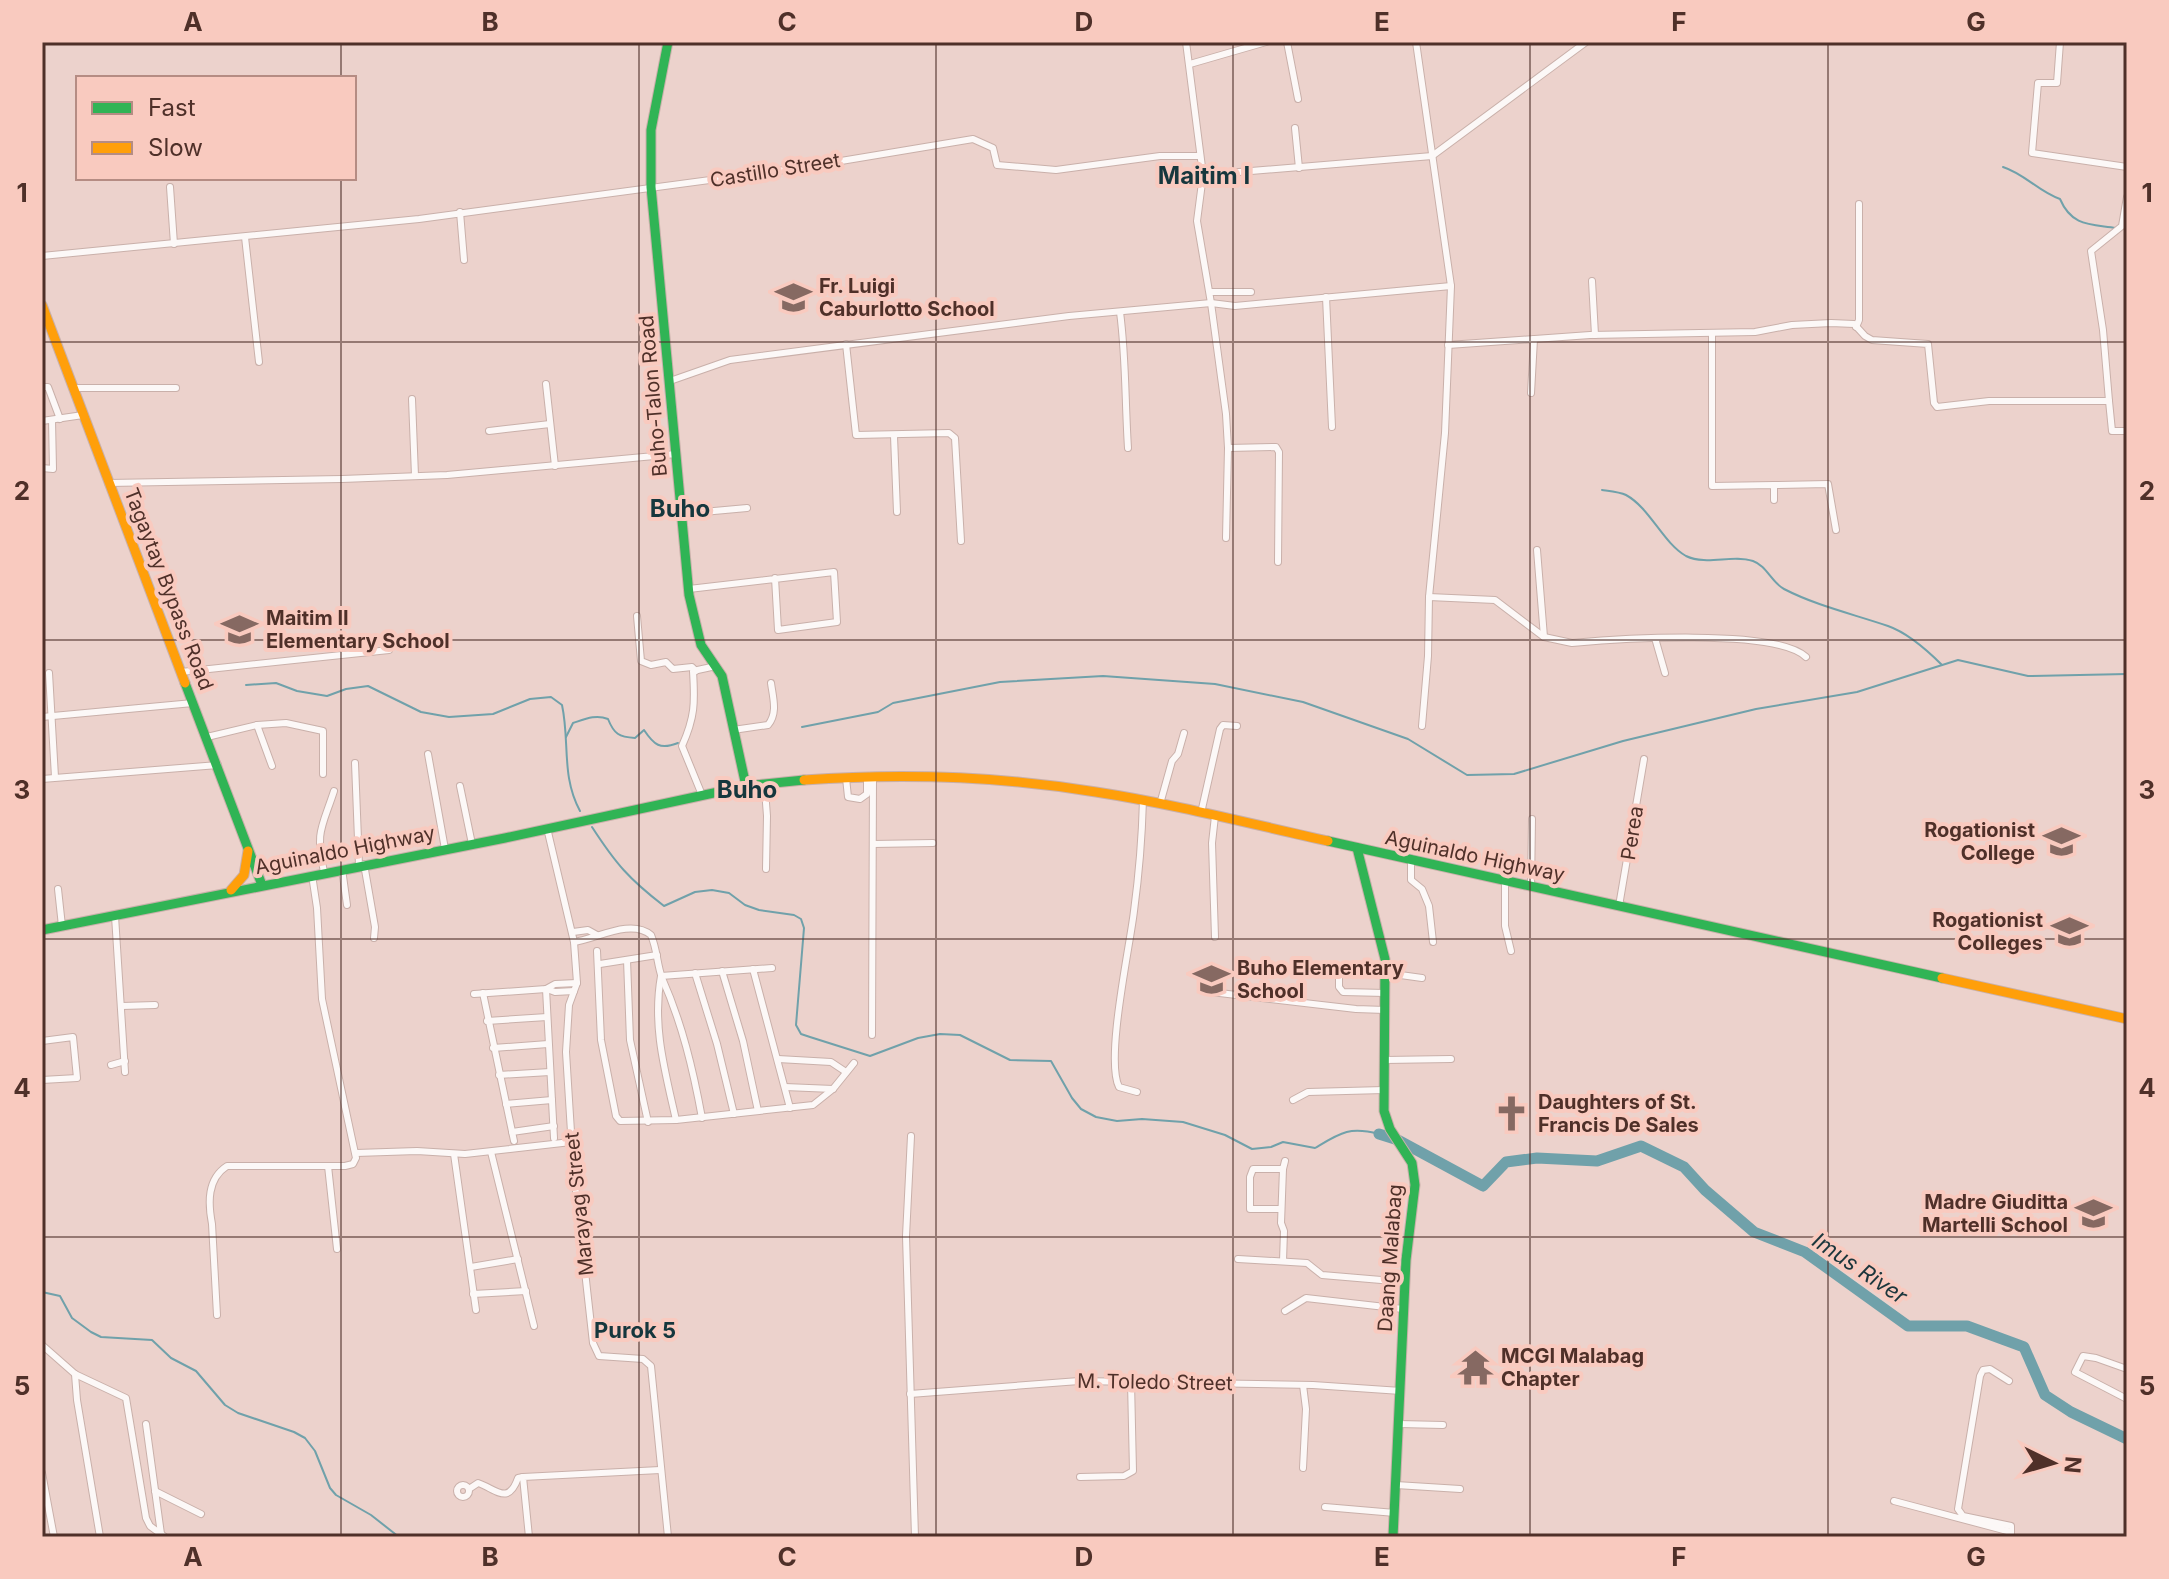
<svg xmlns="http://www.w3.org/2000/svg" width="2169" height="1579" viewBox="0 0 2169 1579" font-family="Inter,sans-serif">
  <rect width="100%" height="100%" fill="#ecd2cc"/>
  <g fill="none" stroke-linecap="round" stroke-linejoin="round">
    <g stroke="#70a1aa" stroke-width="2">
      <path d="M2003,167C2025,174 2039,192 2060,199C2072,227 2091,224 2116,228"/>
      <path d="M1602,490C1609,491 1620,492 1626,495C1650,508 1663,543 1686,556C1707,566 1732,554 1753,561C1767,566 1771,582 1784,589C1817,606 1853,614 1888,626C1908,633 1927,650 1942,665"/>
      <path d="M246,685L276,683L297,691L327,696L346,689L368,686L421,712L449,717L493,714L530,699L551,697L562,705C570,742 561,776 580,811"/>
      <path d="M802,727L878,712L893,703L1000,682L1103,676L1215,684L1303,702L1408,739L1467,775L1514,774L1623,741L1756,709L1857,692L1958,660L2028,676L2127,674"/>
      <path d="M566,737L573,723C585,719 596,714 608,719C614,734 619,737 635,738L644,730C654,745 660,750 678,743"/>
      <path d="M592,827C616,864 629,879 664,906L695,892L712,890L729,893L745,905L759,910L794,915L801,919L804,928L796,1025L801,1034L810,1037L870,1056L918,1038L940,1034L960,1035L1010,1060L1051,1061L1072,1098L1081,1109L1096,1117L1117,1121L1142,1119L1183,1122L1225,1135L1252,1149L1271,1147L1283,1142L1315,1148C1340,1133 1349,1126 1379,1134"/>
      <path d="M42,1292L60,1296L72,1318L91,1332L101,1337L152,1340L171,1358L196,1371L225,1405L238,1413L294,1432L305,1438L315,1451L330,1488L336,1495L371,1515L399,1537"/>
    </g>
    <path stroke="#70a1aa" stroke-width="11" d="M1379,1134L1398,1140L1483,1186L1506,1162L1537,1158L1597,1161L1641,1146L1684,1167L1705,1190L1754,1232L1805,1252L1908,1326H1967L2024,1347L2045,1395L2071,1412L2127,1439"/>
    <defs>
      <g id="street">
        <path d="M1186,42L1203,175L1197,221L1211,303L1226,414L1228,448L1226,538"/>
        <path d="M1287,42L1298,99"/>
        <path d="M1416,42L1451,286L1445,433L1429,597L1428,656L1422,726"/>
        <path d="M2060,42L2057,83H2038L2032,153L2127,167"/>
        <path d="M1190,64L1266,42"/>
        <path d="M1295,128L1299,168"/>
        <path d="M1203,175L1432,156L1586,42"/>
        <path d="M170,187L174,244"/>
        <path d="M460,212L464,260"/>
        <path d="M245,237L259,362"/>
        <path d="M42,256L419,219L799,168L973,139L993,148L997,165L1056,170L1160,156H1200"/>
        <path d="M1592,281L1595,335"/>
        <path d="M1210,292H1251"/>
        <path d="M1326,297L1332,427"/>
        <path d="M1120,312C1126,357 1125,402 1128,448"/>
        <path d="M1856,327L1859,320V204"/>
        <path d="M1712,334V486L1774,485V500"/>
        <path d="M846,344L856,435L949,433L955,438L961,541"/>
        <path d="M1448,345L1590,335L1755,332L1792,325L1831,323L1854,324L1865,336L1872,340L1928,344L1934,403L1937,407L1989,401H2109L2112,431H2127"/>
        <path d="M670,381L730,360L1069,316L1211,303L1235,306L1451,286"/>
        <path d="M546,384L555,466"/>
        <path d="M42,387H48L60,419"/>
        <path d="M73,388H176"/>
        <path d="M1531,393L1534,339"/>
        <path d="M412,399L415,476"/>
        <path d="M2109,401L2103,330L2091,251L2122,226L2127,197"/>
        <path d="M42,421L83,415"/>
        <path d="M489,431L550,424"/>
        <path d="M894,436L897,512"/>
        <path d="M1228,448L1276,447L1279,452L1278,562"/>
        <path d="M42,468L53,469L52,420"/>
        <path d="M108,483L342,479L447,475L676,454"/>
        <path d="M1774,485L1828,484L1836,530"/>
        <path d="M681,514L747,508"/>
        <path d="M1537,550L1544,637"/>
        <path d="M689,589L834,572L837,622L778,630L775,578"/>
        <path d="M1429,597L1495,600L1544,637L1572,643C1616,639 1776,628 1806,657"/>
        <path d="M637,616L641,661L651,665L666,662L673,669L692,667L696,671"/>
        <path d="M1655,638L1665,673"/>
        <path d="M181,672L389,650"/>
        <path d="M49,673L55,777"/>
        <path d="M42,717L193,703"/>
        <path d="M257,725L272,766"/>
        <path d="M733,730L768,725C778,713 773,698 771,683"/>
        <path d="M207,737L257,725L286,723L323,731V774"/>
        <path d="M428,754L445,849"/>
        <path d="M355,763L359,865"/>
        <path d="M846,778L848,797L860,799L867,794V777"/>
        <path d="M42,779L218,765"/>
        <path d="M460,786L472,844"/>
        <path d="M765,790L767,816L766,869"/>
        <path d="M702,795L682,746C695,717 695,703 693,671L716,666"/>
        <path d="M1160,804L1172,761L1178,754L1184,733"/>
        <path d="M1201,813L1220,729L1223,725L1237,726"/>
        <path d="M547,828L574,942L577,983L569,1005L566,1052L573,1164L593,1343L599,1356L643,1359L651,1366L668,1537"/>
        <path d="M873,844L933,843"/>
        <path d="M1411,860V880L1422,889L1429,906L1433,942"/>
        <path d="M364,864L375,927L374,938"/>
        <path d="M342,869L347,905"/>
        <path d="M324,872C315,831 322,828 334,791"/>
        <path d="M1505,881V926L1511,951"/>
        <path d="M1531,887L1532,819"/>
        <path d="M58,889L62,926"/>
        <path d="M1619,906L1644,759"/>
        <path d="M115,916L125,1072"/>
        <path d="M573,932L588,930L597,935"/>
        <path d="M1215,937L1212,843L1215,816"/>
        <path d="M574,942C596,939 631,918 651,935C657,949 657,964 662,978C682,1023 693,1069 702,1118"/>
        <path d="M597,951L601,1040L616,1116L620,1121L676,1120L813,1105L833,1089L854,1063"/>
        <path d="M627,960L630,1040L648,1122"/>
        <path d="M600,964L657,955"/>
        <path d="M753,969L790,1108"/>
        <path d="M722,971L743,1041L758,1111"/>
        <path d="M1325,971L1339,974V987L1343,992L1385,993"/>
        <path d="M695,973L717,1044L734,1114"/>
        <path d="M1386,973L1422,978"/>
        <path d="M661,976C652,1026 665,1071 676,1120"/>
        <path d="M661,976L772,968"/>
        <path d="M546,989L554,1138"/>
        <path d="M547,989L555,992L574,991"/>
        <path d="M1211,992L1356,1009L1385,1010"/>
        <path d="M483,993L514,1141"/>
        <path d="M474,994L546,989L555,984L577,983"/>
        <path d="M122,1006L155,1005"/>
        <path d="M487,1021L547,1017"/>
        <path d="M872,1035L873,776"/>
        <path d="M42,1041L73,1037L77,1078L42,1080"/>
        <path d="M493,1048L548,1044"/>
        <path d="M778,1059L831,1062L846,1072"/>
        <path d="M1385,1060L1451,1059"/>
        <path d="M111,1065L125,1061"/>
        <path d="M499,1075L550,1072"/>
        <path d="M785,1087L833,1089"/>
        <path d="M1137,1092L1119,1087C1105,1059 1130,946 1134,911C1139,874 1142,837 1143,800"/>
        <path d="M1293,1100L1308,1092L1384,1090"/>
        <path d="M506,1104L552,1100"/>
        <path d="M512,1132L554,1126"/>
        <path d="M911,1136L906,1236L915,1537"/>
        <path d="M491,1152L534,1326"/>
        <path d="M356,1153L417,1151L465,1154L571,1142"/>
        <path d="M454,1154L476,1310"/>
        <path d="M328,1166L337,1249"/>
        <path d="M1281,1209H1250V1177L1253,1169H1283"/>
        <path d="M1238,1259L1307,1263L1322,1275L1405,1282"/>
        <path d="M1283,1261L1284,1231L1281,1223L1283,1169L1285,1161"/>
        <path d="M471,1267L518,1259"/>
        <path d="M473,1294L526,1291"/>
        <path d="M1285,1311L1306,1298L1403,1309"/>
        <path d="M217,1315L212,1224C208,1203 207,1179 227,1166H345L353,1164L356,1158L322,999L317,908L312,875"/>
        <path d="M42,1345L75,1374L126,1398L146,1518L150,1526L165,1537"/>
        <path d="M2127,1369L2096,1358L2083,1356L2075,1372L2127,1399"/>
        <path d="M75,1374L77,1400L100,1537"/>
        <path d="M2009,1381L1990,1369L1983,1370L1980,1376L1958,1509L1963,1516L2011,1526V1537"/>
        <path d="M910,1394L1079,1381L1313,1385L1401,1391"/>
        <path d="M146,1424L161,1534"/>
        <path d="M1399,1424L1443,1425"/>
        <path d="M1303,1468L1306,1409L1303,1385"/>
        <path d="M42,1473L54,1537"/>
        <path d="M1080,1477L1124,1476L1133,1471L1131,1382"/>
        <circle cx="463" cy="1491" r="6"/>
        <path d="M1396,1485L1460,1489"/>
        <path d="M469,1489L478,1483C496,1489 508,1506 518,1478L523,1477"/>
        <path d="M155,1491L201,1514"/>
        <path d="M1894,1501L2011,1532"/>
        <path d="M1325,1507L1395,1513"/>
        <path d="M529,1537L523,1477L660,1470"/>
      </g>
      <g id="fast">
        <path d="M668,42L651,130V187L689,595L701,645L722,676L746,786"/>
        <path d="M185,683L262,885"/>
        <path d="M1328,841L1942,978"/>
        <path d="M1357,848L1385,959L1384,1111L1390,1129L1412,1163L1415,1185L1406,1260L1393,1537"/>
        <path d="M42,930L505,838L746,786L804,780"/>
      </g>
      <g id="slow">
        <path d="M42,305L185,683"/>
        <path d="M804,780C902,773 999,776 1096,792C1174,804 1251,824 1328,841"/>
        <path d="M231,890L244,875L248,851"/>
        <path d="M1942,978L2127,1019"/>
      </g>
    </defs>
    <use href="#street" stroke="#c9b0aa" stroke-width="8"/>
    <use href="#fast" stroke="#c9b0aa" stroke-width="11"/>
    <use href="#slow" stroke="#c9b0aa" stroke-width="11"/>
    <use href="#street" stroke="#fcf8f7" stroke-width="6"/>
    <use href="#fast" stroke="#30b455" stroke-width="9"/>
    <use href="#slow" stroke="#ff9f0a" stroke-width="9"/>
  </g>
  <path fill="none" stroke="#4f3029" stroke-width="2" stroke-opacity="0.55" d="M341,42V78M639,42V1537M936,42V1537M1233,42V1537M1530,42V1537M1828,42V1537M341,178V1537M42,342H2127M42,640H2127M42,939H2127M42,1237H2127"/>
  <defs>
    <symbol id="school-bare" viewBox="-9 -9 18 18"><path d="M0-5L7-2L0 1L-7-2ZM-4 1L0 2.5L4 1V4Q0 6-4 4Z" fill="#866962" stroke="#f9cabf" stroke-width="2.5" paint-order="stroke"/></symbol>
    <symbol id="university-bare" viewBox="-9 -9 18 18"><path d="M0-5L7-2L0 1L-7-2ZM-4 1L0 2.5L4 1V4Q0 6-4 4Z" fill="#866962" stroke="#f9cabf" stroke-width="2.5" paint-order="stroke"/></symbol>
    <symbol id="church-bare" viewBox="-9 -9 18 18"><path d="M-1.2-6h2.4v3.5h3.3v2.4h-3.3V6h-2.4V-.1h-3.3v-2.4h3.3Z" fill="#866962" stroke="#f9cabf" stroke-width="2.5" paint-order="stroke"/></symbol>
    <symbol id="temple-bare" viewBox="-9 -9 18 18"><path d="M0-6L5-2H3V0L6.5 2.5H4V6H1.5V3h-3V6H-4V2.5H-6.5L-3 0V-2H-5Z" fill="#866962" stroke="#f9cabf" stroke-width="2.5" paint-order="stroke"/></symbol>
  </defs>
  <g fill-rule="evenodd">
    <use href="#school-bare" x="768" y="272" width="51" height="51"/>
    <use href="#school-bare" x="214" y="604" width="51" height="51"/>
    <use href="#university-bare" x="2036" y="816" width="51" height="51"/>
    <use href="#university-bare" x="2044" y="906" width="51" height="51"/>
    <use href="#school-bare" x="1186" y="954" width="51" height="51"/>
    <use href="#church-bare" x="1486" y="1088" width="51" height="51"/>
    <use href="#school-bare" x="2068" y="1188" width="51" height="51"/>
    <use href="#temple-bare" x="1450" y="1342" width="51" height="51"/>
  </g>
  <g text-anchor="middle" stroke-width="8" stroke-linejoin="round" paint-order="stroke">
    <g font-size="20" fill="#4f3029" stroke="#f9cabf">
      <text transform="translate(775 170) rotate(-9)" y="7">Castillo Street</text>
      <text transform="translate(653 396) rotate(-95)" y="7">Buho-Talon Road</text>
      <text transform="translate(169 589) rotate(69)" y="7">Tagaytay Bypass Road</text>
      <text transform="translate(1632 833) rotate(-81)" y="7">Perea</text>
      <text transform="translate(345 850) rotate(-11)" y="7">Aguinaldo Highway</text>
      <text transform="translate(1475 856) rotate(12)" y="7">Aguinaldo Highway</text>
      <text transform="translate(579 1204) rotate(-96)" y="7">Marayag Street</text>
      <text transform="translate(1390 1258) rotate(-86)" y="7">Daang Malabag</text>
      <text transform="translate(1155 1382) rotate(1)" y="7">M. Toledo Street</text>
    </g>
    <g font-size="20" font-weight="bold" fill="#4f3029" stroke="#f9cabf" text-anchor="start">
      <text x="819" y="293">Fr. Luigi<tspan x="819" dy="23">Caburlotto School</tspan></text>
      <text x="266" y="625">Maitim II<tspan x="266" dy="23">Elementary School</tspan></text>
      <text x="2035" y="837" text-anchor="end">Rogationist<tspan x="2035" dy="23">College</tspan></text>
      <text x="2043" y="927" text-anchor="end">Rogationist<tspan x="2043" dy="23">Colleges</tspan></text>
      <text x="1237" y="975">Buho Elementary<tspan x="1237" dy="23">School</tspan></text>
      <text x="1538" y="1109">Daughters of St.<tspan x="1538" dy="23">Francis De Sales</tspan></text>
      <text x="2068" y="1209" text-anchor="end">Madre Giuditta<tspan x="2068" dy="23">Martelli School</tspan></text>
      <text x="1501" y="1363">MCGI Malabag<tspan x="1501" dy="23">Chapter</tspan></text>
    </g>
    <g font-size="22" font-style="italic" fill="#1c363c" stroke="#f9cabf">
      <text transform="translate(1860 1268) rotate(34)" y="8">Imus River</text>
    </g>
    <g font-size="22" font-weight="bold" fill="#16373d" stroke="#f9cabf">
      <text x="635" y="1338">Purok 5</text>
    </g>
    <g font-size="24" font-weight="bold" fill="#16373d" stroke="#f9cabf">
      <text x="1204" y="184">Maitim I</text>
      <text x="680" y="517">Buho</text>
      <text x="747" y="798">Buho</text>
    </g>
  </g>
  <rect width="2169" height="1579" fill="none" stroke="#f9cabf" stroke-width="88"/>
  <rect x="76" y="76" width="280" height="104" fill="#f9cabf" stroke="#b58c83" stroke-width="2"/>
  <rect x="92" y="102" width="40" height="12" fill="#30b455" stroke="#b58c83" stroke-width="2"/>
  <text x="148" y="116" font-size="24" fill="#4f3029">Fast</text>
  <rect x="92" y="142" width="40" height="12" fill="#ff9f0a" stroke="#b58c83" stroke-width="2"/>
  <text x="148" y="156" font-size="24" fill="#4f3029">Slow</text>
  <g transform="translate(2053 1463) rotate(95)" stroke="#f9cabf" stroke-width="6" paint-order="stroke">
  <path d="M0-6L14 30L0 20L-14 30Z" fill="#4f3029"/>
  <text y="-12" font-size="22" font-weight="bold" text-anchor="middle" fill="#4f3029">N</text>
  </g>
  <rect x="44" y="44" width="2081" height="1491" fill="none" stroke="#4f3029" stroke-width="3"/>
  <g font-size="26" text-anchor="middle" font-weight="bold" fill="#4f3029">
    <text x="193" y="31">A</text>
    <text x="490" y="31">B</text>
    <text x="787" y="31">C</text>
    <text x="1084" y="31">D</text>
    <text x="1382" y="31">E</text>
    <text x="1679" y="31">F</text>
    <text x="1976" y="31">G</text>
    <text x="22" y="202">1</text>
    <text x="2147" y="202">1</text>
    <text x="22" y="500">2</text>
    <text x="2147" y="500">2</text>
    <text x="22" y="799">3</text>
    <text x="2147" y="799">3</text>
    <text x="22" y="1097">4</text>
    <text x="2147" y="1097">4</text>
    <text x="22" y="1395">5</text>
    <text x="2147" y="1395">5</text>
    <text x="193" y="1566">A</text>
    <text x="490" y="1566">B</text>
    <text x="787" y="1566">C</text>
    <text x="1084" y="1566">D</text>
    <text x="1382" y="1566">E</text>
    <text x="1679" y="1566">F</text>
    <text x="1976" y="1566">G</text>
  </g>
</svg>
